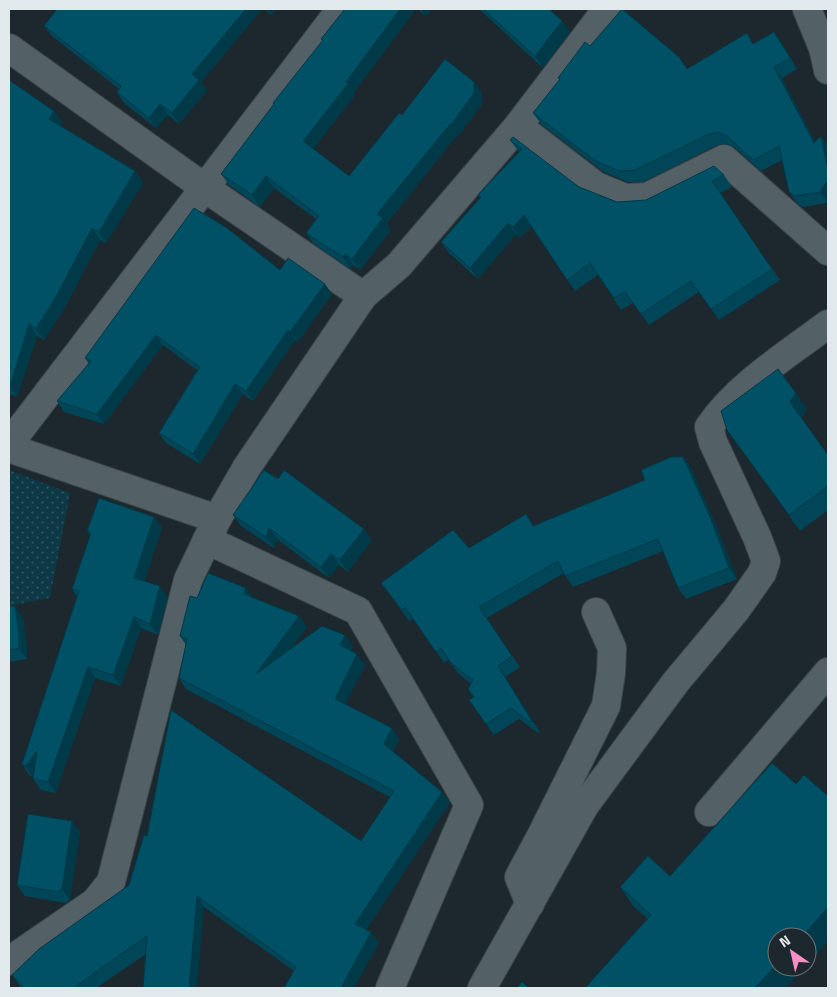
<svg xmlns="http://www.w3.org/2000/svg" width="837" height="997" viewBox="0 0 837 997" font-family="'Titillium Web',sans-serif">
  <defs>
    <pattern id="grass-dots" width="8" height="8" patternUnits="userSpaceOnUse" patternTransform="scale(1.25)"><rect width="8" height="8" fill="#0d3846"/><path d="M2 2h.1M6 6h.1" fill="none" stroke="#305561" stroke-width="1.8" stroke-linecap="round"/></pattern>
  </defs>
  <rect width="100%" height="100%" fill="#1c282d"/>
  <path fill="url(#grass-dots)" d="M9,470L70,493L50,598L9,606Z"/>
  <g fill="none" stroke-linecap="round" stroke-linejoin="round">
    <defs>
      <g id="street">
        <path d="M807,9L823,48L828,70"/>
        <path d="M9,48L205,188L363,296"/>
        <path d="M518,126L596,186L625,198L647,197L724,159L828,251"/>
        <path d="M9,444L341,9"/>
        <path d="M9,448L217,519"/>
        <path d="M207,540L358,611L469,805L390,988"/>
        <path d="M709,812L828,672"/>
        <path d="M530,904L519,877L542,834L606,706L611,673L612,648L596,612"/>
        <path d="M9,961L95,902L111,882L188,580L217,519L247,467L363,296L399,265L518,126L607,9"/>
        <path d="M482,988L585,805L675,683L736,610L762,573L766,561L757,537L713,442L709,427C739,384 787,355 828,324"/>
      </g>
    </defs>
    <use href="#street" stroke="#3b4549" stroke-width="30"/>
    <use href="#street" stroke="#536166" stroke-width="28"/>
  </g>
  <g fill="#004658">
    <path d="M57,9H262L201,82L207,90L179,124L168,115L156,128L124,103L117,92L119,89L52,36L44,26Z"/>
    <path d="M264,9H277L272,15Z"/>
    <path d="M345,9L354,93L355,95L313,149L349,176L402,115L474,82L482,93V104L458,136L457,135L387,223L391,230L360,270L353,265L350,269L314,244L306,233L316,219L274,188L260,207L229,185L221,174L322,41L321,39Z"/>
    <path d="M417,9H432L426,16Z"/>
    <path d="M479,9H549L562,21L570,32L543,68Z"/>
    <path d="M774,32L782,43L797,69L782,78L815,142L821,136L828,146V203L802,207L797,203L789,192L782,160L761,171L734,147L726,144L717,145L643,182H628L604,172L541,124L533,113L560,80L558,78L590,46L687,69L754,44Z"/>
    <path d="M9,80L54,111L62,122L60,126L135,171L143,183L106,243L100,240L65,307L44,340L37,336L17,397L9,394Z"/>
    <path d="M510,140L579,187L617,202L646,200L724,175L732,187L720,193L780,280L719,320L699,292L649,325L633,303L621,310L598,275L575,291L531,227L520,238L516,234L478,279L449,253L441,242L480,198L478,195L519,152Z"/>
    <path d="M280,270L332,294L298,342L295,340L253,401L243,394L200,464L166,443L159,433L197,370L163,345L104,424L64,412L57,401L89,364L85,358Z"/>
    <path d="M807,409L801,418L828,455V510L800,531L727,430Z"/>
    <path d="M691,468L717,528L737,579L686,599L678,588L663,551L573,587L564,573L487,618L520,667L505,677L540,732L538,733L519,719L494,735L469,700L474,697L471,684L459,674L448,660L444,663L413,618L409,621L381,583L469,548L534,526Z"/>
    <path d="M233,515L372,540L348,572L339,565L329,578L277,539L274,548L241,526Z"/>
    <path d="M154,517L162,528L144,581L168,597L158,635L141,628L121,686L95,678L56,793L41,790L33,779V777L29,775L22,764L77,597L72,589L90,535L87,531Z"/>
    <path d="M246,588L253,598L307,627L290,649L353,646L350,651L365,665L345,704L392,728L399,739L393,751L450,802L366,930L371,932L379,943L294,971L204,907L146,954L96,988H21L12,975L129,885L147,836L361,841L390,797L186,689L179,678L186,645L180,636L197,598Z"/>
    <path d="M9,606L23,617L27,646V659L9,662Z"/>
    <path d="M80,832L70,900L66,903L25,896L17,885Z"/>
    <path d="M670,876L828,941L807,965V937L648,919L633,906L620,887Z"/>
  </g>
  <g fill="#003947">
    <path d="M246,9H262L201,82L207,90L179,124L172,113L192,74Z"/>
    <path d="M267,9H277L272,15Z"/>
    <path d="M400,9H416L354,93L355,95L311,152L303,141Z"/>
    <path d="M421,9H432L426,16Z"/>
    <path d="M562,21L570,32L543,68L535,56Z"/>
    <path d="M774,32L782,43L797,69L790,58Z"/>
    <path d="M774,67L782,78L822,155L814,143Z"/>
    <path d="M474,82L482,93V104L458,136L451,125Z"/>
    <path d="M160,104L168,115L156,128L149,118Z"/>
    <path d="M54,111L62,122L57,130L49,119Z"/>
    <path d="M450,124L457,135L387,223L391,230L360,270L352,259L377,214Z"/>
    <path d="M821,136L828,146V171Z"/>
    <path d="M135,171L143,183L106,243L99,232Z"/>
    <path d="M266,176L274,188L260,207L252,195Z"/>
    <path d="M828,180V203L820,192Z"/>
    <path d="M524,215L531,226L520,238L513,227Z"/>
    <path d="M508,223L516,234L478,279L470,268Z"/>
    <path d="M92,228L100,240L65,307L44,340L36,329Z"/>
    <path d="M345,254L353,265L350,269L343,257Z"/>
    <path d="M325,284L332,294L298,342L290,332Z"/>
    <path d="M29,324L37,336L17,397L10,386Z"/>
    <path d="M288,330L295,340L253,401L246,391Z"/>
    <path d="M156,335L163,345L104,424L97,414Z"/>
    <path d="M235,384L243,394L200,464L193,454Z"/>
    <path d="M796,393L807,409L801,418L790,402Z"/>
    <path d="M683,457L691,468L717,528L737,579L729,568Z"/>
    <path d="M154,517L162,528L141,589L134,578Z"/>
    <path d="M269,528L277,539L274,548L266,537Z"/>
    <path d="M364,529L372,540L348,572L340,560Z"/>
    <path d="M331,554L339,565L329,578L321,567Z"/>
    <path d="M160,586L168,597L158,635L150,624Z"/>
    <path d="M246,588L254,599L244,594Z"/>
    <path d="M15,606L23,617L27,646V659L19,648Z"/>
    <path d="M299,616L307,627L263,685L256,674Z"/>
    <path d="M134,617L141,628L121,686L113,675Z"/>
    <path d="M345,635L353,646L347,656L340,645Z"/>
    <path d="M357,654L365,665L343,709L335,699Z"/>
    <path d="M498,666L540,732L532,721Z"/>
    <path d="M88,667L95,678L56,793L48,782Z"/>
    <path d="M392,728L399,739L391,755L384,744Z"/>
    <path d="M37,751L33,777L26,766Z"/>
    <path d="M442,792L450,802L363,935L355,924Z"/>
    <path d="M72,821L80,832L70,900L62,889Z"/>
    <path d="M197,896L204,907L197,988H189Z"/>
    <path d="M828,907V941L807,965V937H802Z"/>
    <path d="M371,932L379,943L354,988H341Z"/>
    <path d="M777,964V967H805L786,988H755Z"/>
  </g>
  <g fill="#005166" stroke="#003947">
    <path d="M57,9H246L192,74L199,80L172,113L160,104L149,118L117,92L121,86L44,26Z"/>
    <path d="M345,9H400L346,82L348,84L303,141L349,176L399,113L402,115L445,59L474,82V93L451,125L450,124L377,214L383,218L352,259L345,254L343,257L306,233L319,216L266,176L252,195L221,174L274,104L273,103L323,40L321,39Z"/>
    <path d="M483,9H549L562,21L535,56Z"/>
    <path d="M622,9L679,57L687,69L747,33L753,44L774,32L790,58L774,67L814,143L821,136L828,171V180L820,192L794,196L789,192L779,146L753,160L727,136L718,132L709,134L635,170L620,171L596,161L533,113L560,79L558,78L585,42L590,46Z"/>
    <path d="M9,80L54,111L49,119L135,171L99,232L92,228L57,295L36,329L29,324L10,386H9Z"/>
    <path d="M513,137L579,187L617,202L646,200L714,166L724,175L712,181L772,269L711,309L691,281L641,314L625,292L614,298L590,263L567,280L524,215L513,227L508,223L470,268L441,242L481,197L478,195L522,149L510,140Z"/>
    <path d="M194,208L227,228L280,270L288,258L325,284L290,332L288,330L246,391L235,384L193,454L159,433L200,367L156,335L97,414L57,401L91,361L85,358Z"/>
    <path d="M778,369L796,393L790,402L828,455V486L789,515L727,430L721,411Z"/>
    <path d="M671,457H683L710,517L729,568L678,588L658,539L565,576L558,561L479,607L512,656L498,666L532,721L530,722L511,708L486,724L469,700L474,697L468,689L473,680L451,663L441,648L436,652L405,607L402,610L381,583L453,530L469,548L526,514L533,526L645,480L641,470Z"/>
    <path d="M264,470L278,479L284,470L364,529L340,560L331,554L321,567L269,528L266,537L233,515Z"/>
    <path d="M99,498L154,517L134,578L160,586L150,624L134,617L113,675L88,667L48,782L33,779L37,751L26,766L22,764L79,591L72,589L91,533L87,531Z"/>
    <path d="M208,573L246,588L244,594L299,616L256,674L322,626L345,635L340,645L357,654L335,699L392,728L384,744L442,792L355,924L371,932L341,988H284L296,967L197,896L189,988H143L147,936L73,988H24L12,975L39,949L129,885L144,835L147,836L171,710L361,841L394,791L179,678L187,639L180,636L190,596L197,598Z"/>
    <path d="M9,606H15L19,635V648L9,650Z"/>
    <path d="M772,763L796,784L804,775L828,796V907L802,937H777V964L755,988H585L651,915L620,887L648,856L670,876Z"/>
    <path d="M28,814L72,821L62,889L58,892L17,885Z"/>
    <path d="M522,982L529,988H517Z"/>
  </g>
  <rect width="837" height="997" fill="none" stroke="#e1e9ec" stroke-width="20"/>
  <g transform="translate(792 952) rotate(326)"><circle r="24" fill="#1c282d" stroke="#6b7579"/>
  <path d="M0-4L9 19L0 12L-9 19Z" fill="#fb8fc5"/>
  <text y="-8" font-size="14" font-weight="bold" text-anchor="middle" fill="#e1e9ec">N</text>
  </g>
</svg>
